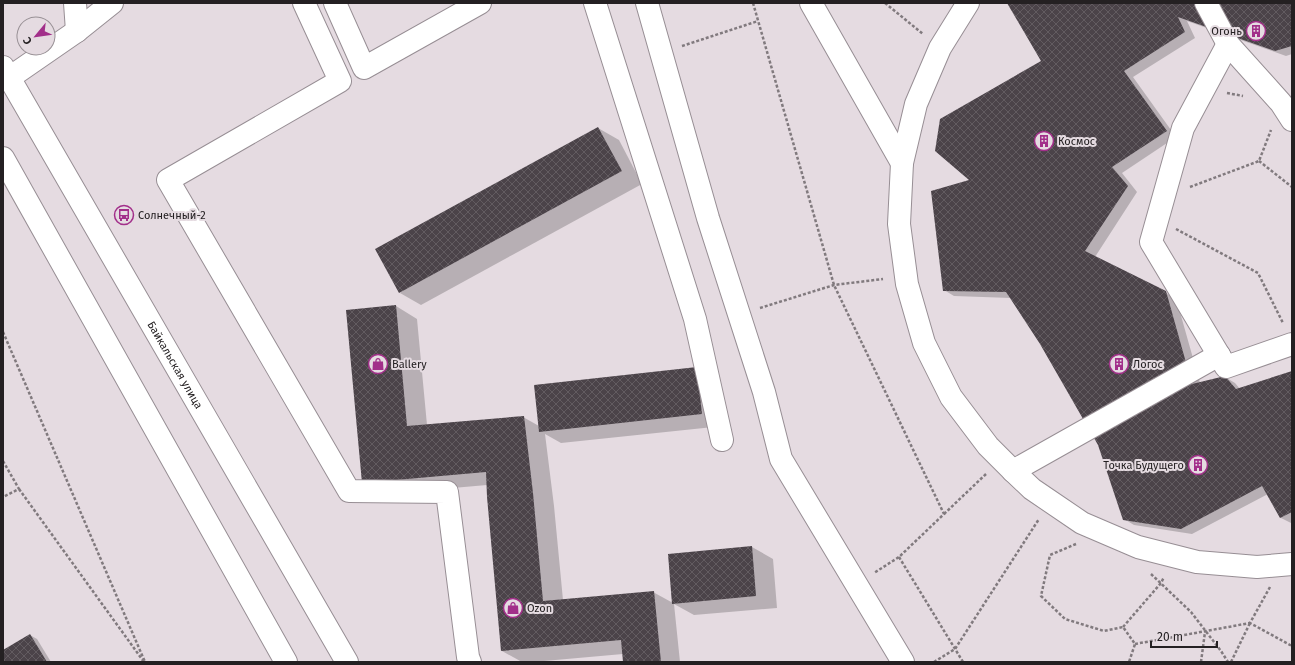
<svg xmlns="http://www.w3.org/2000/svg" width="1295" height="665" viewBox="0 0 1295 665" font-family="'Fira Sans',sans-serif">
  <defs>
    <pattern id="building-cross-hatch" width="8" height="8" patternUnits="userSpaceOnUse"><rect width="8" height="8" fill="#4b4349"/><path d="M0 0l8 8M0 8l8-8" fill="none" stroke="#625b60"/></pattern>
  </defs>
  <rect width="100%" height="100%" fill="#e5dbe1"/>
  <g fill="#0003">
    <path d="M1008,3H1292V54L1286,56L1187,21L1195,38L1133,77L1176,137L1122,173L1137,192L1095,257L1176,298L1200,383L1225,377L1235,383L1240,389L1292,372V523H1291L1281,518L1268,494L1192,534L1134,525L1124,519L1099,445L1041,343L1011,298L954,296L944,290L971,181L1042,61Z"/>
    <path d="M598,128L619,140L642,184L421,305L400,293Z"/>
    <path d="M396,306L417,319L427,425L523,417L539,426L697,368L723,426L561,443L545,434L554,506L563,600L653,592L673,603L752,547L773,559L777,608L694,615L674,604L680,662H624L623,654L533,662H522L502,651L487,485L384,494Z"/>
    <path d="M30,635L37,639L51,662H3V651Z"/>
  </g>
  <g fill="url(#building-cross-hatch)">
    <path d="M1007,3H1292V46L1275,51L1178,17L1185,32L1124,71L1167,131L1112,167L1128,186L1085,251L1166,291L1192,384L1225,376L1236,389L1292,371V512L1280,518L1262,486L1181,529L1123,520L1098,445L1040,344L1006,292L943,291L931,191L969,180L935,151L940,119L1041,61Z"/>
    <path d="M598,127L622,171L399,293L375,249Z"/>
    <path d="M396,305L407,426L524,416L533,493L543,601L654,591L661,662H623L621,640L501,651L487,497L486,472L362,483L346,310Z"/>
    <path d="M697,367L702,414L539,432L534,385Z"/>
    <path d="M752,546L756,596L672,604L668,554Z"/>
    <path d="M30,634L47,662H3V650Z"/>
  </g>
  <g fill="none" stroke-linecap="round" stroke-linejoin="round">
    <defs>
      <g id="minor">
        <path d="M75,3L77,31"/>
        <path d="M304,3L340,81L168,180L349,491L447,492L468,657L470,662"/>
        <path d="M335,3L364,68L480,3"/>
        <path d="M595,3L695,319L722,440"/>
        <path d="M647,3L708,218L764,392L781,459L903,662"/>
        <path d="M811,3L902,163"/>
        <path d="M968,3L940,48L916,104L902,163L899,224L907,284L924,343L951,397L988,446L1013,471L1032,489L1082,523L1138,547L1197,562L1257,567L1292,564"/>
        <path d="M1206,3L1228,44L1281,103L1292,120"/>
        <path d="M1228,44L1183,128L1151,242L1226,367L1292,344"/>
        <path d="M9,78L77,31L112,3"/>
        <path d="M1013,471L1219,355"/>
      </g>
      <g id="major">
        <path id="s1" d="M3,67L347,662"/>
        <path d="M3,158L286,662"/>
      </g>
    </defs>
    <use href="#minor" stroke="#978e94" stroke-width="24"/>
    <use href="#major" stroke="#978e94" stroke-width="24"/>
    <g stroke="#817a7e" stroke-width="2.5" stroke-dasharray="3 2" stroke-linecap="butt">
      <path d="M753,3L834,285L944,514L899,557L874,573"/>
      <path d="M885,3L923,34"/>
      <path d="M682,46L758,21"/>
      <path d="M1227,93L1243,96"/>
      <path d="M1259,161L1292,187"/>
      <path d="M1190,187L1259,161L1271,130"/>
      <path d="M1176,229L1258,273L1283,323"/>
      <path d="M760,308L834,285L883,279"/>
      <path d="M3,332L145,662"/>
      <path d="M3,461L19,489L3,497"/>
      <path d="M19,489L144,662"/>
      <path d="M944,514L986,474"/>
      <path d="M1076,544L1050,555L1041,596L1065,619L1104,631L1123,627L1135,644L1129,662"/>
      <path d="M899,557L963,662"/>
      <path d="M1151,574L1191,612L1221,651L1228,662"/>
      <path d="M1270,587L1250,623L1292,646"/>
      <path d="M1123,627L1161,583L1164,577"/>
      <path d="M1135,644L1250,623"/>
      <path d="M934,662L955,649L1039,519"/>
      <path d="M1201,662L1205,632"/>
      <path d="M1231,662L1250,623"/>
    </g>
    <use href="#minor" stroke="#fff" stroke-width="22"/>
    <use href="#major" stroke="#fff" stroke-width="22"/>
  </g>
  <defs>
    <symbol id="building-ring" viewBox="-11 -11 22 22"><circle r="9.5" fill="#e5dbe1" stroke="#a22f8a" stroke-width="1.5"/><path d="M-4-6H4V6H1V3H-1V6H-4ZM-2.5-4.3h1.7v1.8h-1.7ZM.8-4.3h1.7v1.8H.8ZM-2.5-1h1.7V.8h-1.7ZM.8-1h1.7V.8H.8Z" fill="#a22f8a"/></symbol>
    <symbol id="bus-ring" viewBox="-11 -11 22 22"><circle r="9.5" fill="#e5dbe1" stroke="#a22f8a" stroke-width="1.5"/><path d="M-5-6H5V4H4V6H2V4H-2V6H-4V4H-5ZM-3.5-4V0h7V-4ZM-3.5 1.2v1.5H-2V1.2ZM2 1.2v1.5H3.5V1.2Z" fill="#a22f8a"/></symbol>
    <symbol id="shop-ring" viewBox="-11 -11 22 22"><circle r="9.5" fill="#e5dbe1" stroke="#a22f8a" stroke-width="1.5"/><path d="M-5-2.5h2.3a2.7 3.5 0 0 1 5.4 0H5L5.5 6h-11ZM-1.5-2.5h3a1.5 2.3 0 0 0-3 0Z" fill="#a22f8a"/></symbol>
  </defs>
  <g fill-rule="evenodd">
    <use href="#building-ring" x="1245" y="20" width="22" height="22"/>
    <use href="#building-ring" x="1033" y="130" width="22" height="22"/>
    <use href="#bus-ring" x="113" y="204" width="22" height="22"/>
    <use href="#shop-ring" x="367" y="353" width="22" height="22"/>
    <use href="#building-ring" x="1108" y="353" width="22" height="22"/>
    <use href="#building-ring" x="1187" y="454" width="22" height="22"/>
    <use href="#shop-ring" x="502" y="597" width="22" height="22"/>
  </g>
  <g text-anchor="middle" stroke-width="4" stroke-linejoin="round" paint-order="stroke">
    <g font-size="11" fill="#242022" stroke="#e5dbe1" text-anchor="start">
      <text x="1242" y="35" text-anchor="end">Огонь</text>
      <text x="1058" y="145">Космос</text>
      <text x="138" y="219">Солнечный-2</text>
      <text x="392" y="368">Ballery</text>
      <text x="1133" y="368">Логос</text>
      <text x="1184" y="469" text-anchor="end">Точка Будущего</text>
      <text x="527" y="612">Ozon</text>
    </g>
    <g font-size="11" fill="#242022" stroke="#e5dbe1">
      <text dy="4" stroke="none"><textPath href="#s1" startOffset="344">Байкальская улица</textPath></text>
    </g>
  </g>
  <rect width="1295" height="665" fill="none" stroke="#242022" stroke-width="8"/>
  <g transform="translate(36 36) rotate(241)"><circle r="19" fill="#e5dbe1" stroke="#989095"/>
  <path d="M0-3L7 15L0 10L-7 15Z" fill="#a22f8a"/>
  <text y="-6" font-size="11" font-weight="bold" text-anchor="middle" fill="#242022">С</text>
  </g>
  <path d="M1151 641v6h66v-6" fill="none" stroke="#242022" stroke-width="2"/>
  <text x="1157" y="641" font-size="12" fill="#242022" stroke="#e5dbe1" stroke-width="3" paint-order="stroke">20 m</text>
</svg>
